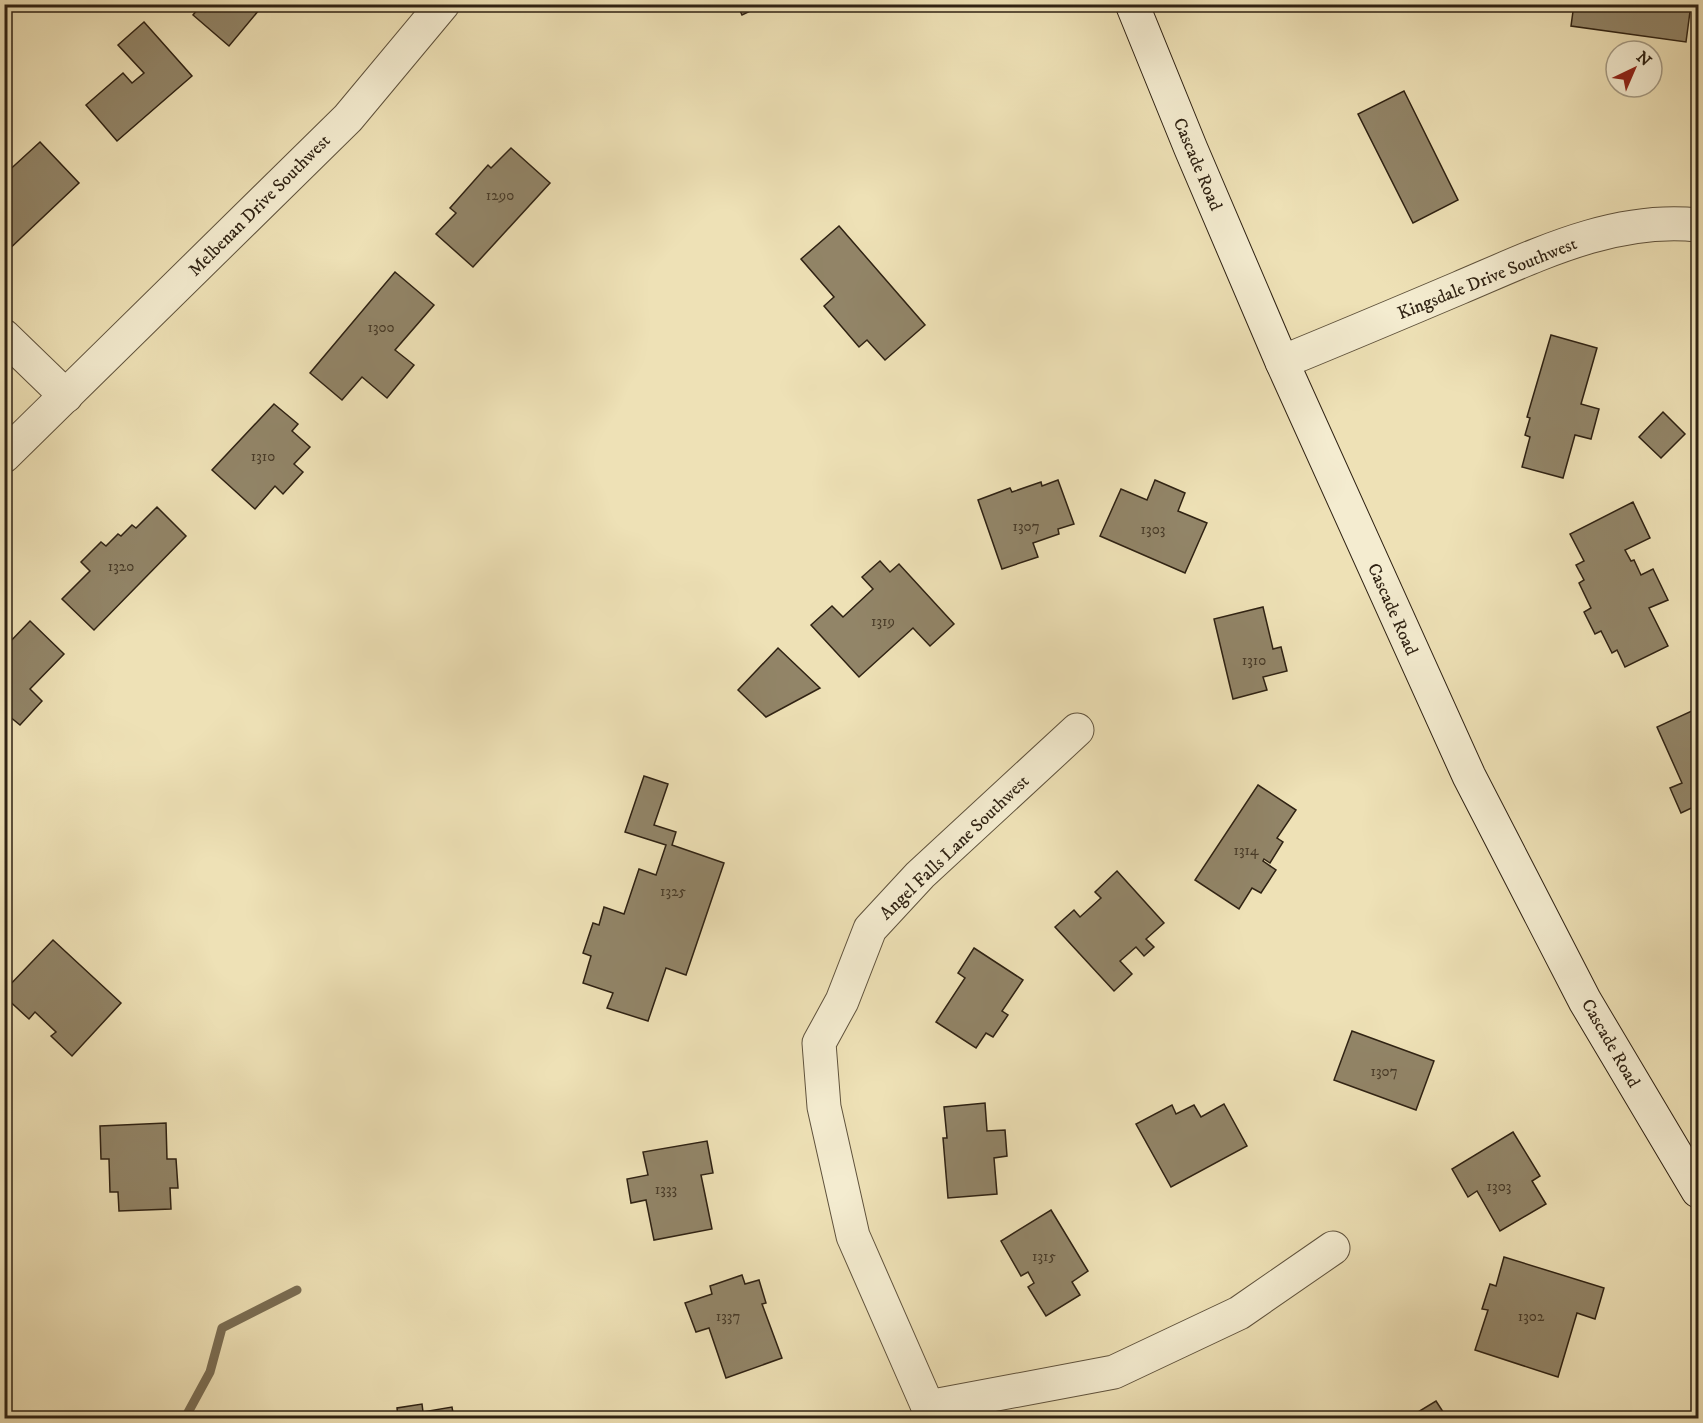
<svg xmlns="http://www.w3.org/2000/svg" width="1703" height="1423" viewBox="0 0 1703 1423" font-family="'IM FELL DW Pica',serif">
  <rect width="100%" height="100%" fill="#eee1b6"/>
  <filter id="stains"><feTurbulence type="fractalNoise" baseFrequency=".00333" numOctaves="4"/><feColorMatrix values="0 0 0 0 .2 0 0 0 0 .09 0 0 0 0 .02 0 0 0 .5 -.17"/></filter>
  <radialGradient id="worn" r=".72"><stop offset=".6" stop-color="#630" stop-opacity="0"/><stop offset="1" stop-color="#630" stop-opacity=".3"/></radialGradient>
  <g fill="none" stroke-linecap="round" stroke-linejoin="round">
    <path stroke="#7b6e54" stroke-width="9" d="M185,1418L210,1372L222,1328L297,1290"/>
  </g>
  <g fill="#928568" stroke="#2f2213" stroke-width="1.5">
    <path d="M202,4H264L229,46L193,15Z"/>
    <path d="M737,4H765L742,15Z"/>
    <path d="M1574,4H1691L1686,42L1571,26Z"/>
    <path d="M144,22L192,76L117,141L86,105L123,73L132,83L144,73L118,45Z"/>
    <path d="M1404,91L1458,200L1413,223L1358,114Z"/>
    <path d="M40,142L79,183L4,254V175Z"/>
    <path d="M511,148L550,183L473,267L436,234L456,213L450,208L488,165L491,168Z"/>
    <path d="M839,226L925,325L885,360L867,340L859,347L824,306L834,297L801,259Z"/>
    <path d="M395,272L434,305L395,350L414,365L387,398L362,377L342,400L310,373Z"/>
    <path d="M1551,335L1597,348L1581,404L1599,409L1591,439L1575,435L1563,478L1522,467L1530,437L1525,435L1530,418L1527,417Z"/>
    <path d="M274,404L298,424L292,431L310,447L294,464L303,472L283,494L275,486L255,509L212,470Z"/>
    <path d="M1663,412L1685,434L1661,458L1639,437Z"/>
    <path d="M1058,480L1074,524L1058,529L1059,534L1033,543L1038,557L1002,569L978,500L1010,488L1012,492L1041,482L1042,486Z"/>
    <path d="M1155,480L1185,493L1178,511L1207,523L1185,573L1100,536L1121,489L1147,500Z"/>
    <path d="M1633,502L1650,538L1625,550L1631,561L1634,560L1641,575L1653,569L1668,600L1649,608L1668,646L1625,667L1617,650L1612,653L1601,631L1595,634L1584,612L1591,608L1579,583L1584,580L1576,565L1584,561L1570,534Z"/>
    <path d="M157,507L186,536L94,630L62,599L90,571L81,562L101,542L106,546L118,534L121,536L132,525L136,528Z"/>
    <path d="M880,561L890,572L899,564L954,624L930,646L913,628L859,677L811,625L832,606L843,617L873,589L862,577Z"/>
    <path d="M1263,607L1273,649L1281,647L1287,671L1263,677L1267,690L1233,699L1214,619Z"/>
    <path d="M30,621L64,654L30,689L42,701L20,725L4,712V652L8,648L6,646Z"/>
    <path d="M778,648L820,688L766,717L738,690Z"/>
    <path d="M1696,709L1698,715V805L1681,813L1670,788L1682,783L1657,727Z"/>
    <path d="M644,776L668,784L654,825L676,832L672,845L724,863L686,975L666,968L648,1021L607,1008L613,993L583,983L591,956L583,953L593,923L599,925L604,907L624,914L639,869L656,875L666,845L625,832Z"/>
    <path d="M1258,785L1296,810L1277,838L1283,842L1270,863L1264,859L1263,861L1276,870L1261,893L1252,888L1239,909L1195,880Z"/>
    <path d="M1117,871L1164,923L1146,939L1154,947L1144,956L1136,947L1120,961L1132,974L1114,991L1055,927L1074,910L1080,917L1101,898L1095,892Z"/>
    <path d="M53,940L121,1003L72,1056L51,1036L56,1032L35,1012L29,1019L4,996V991Z"/>
    <path d="M974,948L1023,980L1002,1011L1008,1015L993,1037L986,1033L976,1048L936,1022L965,978L958,973Z"/>
    <path d="M1352,1031L1434,1061L1416,1110L1334,1080Z"/>
    <path d="M985,1103L987,1131L1005,1130L1007,1156L994,1158L997,1194L948,1198L943,1138H947L944,1107Z"/>
    <path d="M1224,1104L1247,1146L1171,1187L1136,1124L1172,1105L1176,1114L1194,1105L1201,1117Z"/>
    <path d="M166,1123L167,1159H176L178,1188H170L171,1209L119,1211L118,1192H110L109,1159H101L100,1126Z"/>
    <path d="M1513,1132L1540,1176L1532,1181L1546,1204L1500,1231L1477,1191L1468,1197L1452,1169Z"/>
    <path d="M707,1141L713,1173L701,1175L712,1229L654,1240L646,1200L631,1203L627,1179L648,1175L643,1152Z"/>
    <path d="M1051,1210L1088,1271L1072,1282L1080,1295L1046,1316L1028,1287L1034,1283L1028,1272L1021,1276L1001,1241Z"/>
    <path d="M1504,1257L1604,1288L1595,1319L1577,1313L1558,1377L1475,1350L1488,1310L1482,1309L1490,1284L1496,1286Z"/>
    <path d="M742,1275L745,1284L759,1280L766,1303L762,1304L782,1358L726,1378L709,1328L696,1332L685,1303L712,1294L710,1286Z"/>
    <path d="M1436,1401L1447,1418H1408Z"/>
    <path d="M422,1404L423,1412L452,1407L454,1418H398L397,1408Z"/>
  </g>
  <g fill="none" stroke-linecap="round" stroke-linejoin="round">
    <defs>
      <g id="street">
        <path d="M4,336L66,396"/>
        <path d="M1282,362C1341,338 1400,313 1459,288C1535,256 1613,216 1698,225"/>
        <path d="M4,456L348,118L443,4"/>
        <path d="M928,1407L1114,1372L1239,1313L1333,1248"/>
        <path d="M929,1418L928,1407L853,1236L824,1107L819,1043L842,1001L870,929L920,875L1077,730"/>
      </g>
      <path id="secondary" d="M1132,4L1191,149L1282,362L1469,776L1585,1001L1698,1191"/>
    </defs>
    <use href="#street" stroke="#5f523c" stroke-width="35"/>
    <use href="#secondary" stroke="#2f2213" stroke-width="35"/>
    <use href="#street" stroke="#f4ecd0" stroke-width="33"/>
    <use href="#secondary" stroke="#f4ecd0" stroke-width="33"/>
  </g>
  <g text-anchor="middle" stroke-width="6" stroke-linejoin="round" paint-order="stroke">
    <g font-size="15" fill="#483b28">
      <text x="500" y="200">1290</text>
      <text x="381" y="332">1300</text>
      <text x="263" y="461">1310</text>
      <text x="1026" y="531">1307</text>
      <text x="1153" y="534">1303</text>
      <text x="121" y="571">1320</text>
      <text x="883" y="626">1319</text>
      <text x="1254" y="665">1310</text>
      <text x="1246" y="855">1314</text>
      <text x="673" y="896">1325</text>
      <text x="1384" y="1076">1307</text>
      <text x="1499" y="1191">1303</text>
      <text x="666" y="1194">1333</text>
      <text x="1044" y="1261">1315</text>
      <text x="728" y="1321">1337</text>
      <text x="1531" y="1321">1302</text>
    </g>
    <g font-size="18" fill="#2f2213" stroke="#f4ecd0">
      <text transform="translate(1198 164) rotate(67)" y="6">Cascade Road</text>
      <text transform="translate(259 205) rotate(-45)" y="6">Melbenan Drive Southwest</text>
      <text transform="translate(1487 278) rotate(-22)" y="6">Kingsdale Drive Southwest</text>
      <text transform="translate(1393 609) rotate(66)" y="6">Cascade Road</text>
      <text transform="translate(954 847) rotate(-44)" y="6">Angel Falls Lane Southwest</text>
      <text transform="translate(1611 1043) rotate(60)" y="6">Cascade Road</text>
    </g>
  </g>
  <rect width="1703" height="1423" fill="none" stroke="#eee1b6" stroke-width="24"/>
  <rect x="6" y="6" width="1691" height="1411" fill="none" stroke="#2f2213" stroke-width="3"/>
  <rect x="12" y="12" width="1679" height="1399" fill="none" stroke="#2f2213" stroke-width="1.5"/>
  <g transform="translate(1634 69) rotate(44)"><circle r="28" fill="#f4ecd0" stroke="#a59b84" stroke-width="1.5"/>
  <path d="M0-4.5L10 22L0 15L-10 22Z" fill="#8f2418"/>
  <text y="-9" font-size="16" font-weight="bold" text-anchor="middle" fill="#2f2213">N</text>
  </g>
  <rect width="100%" height="100%" filter="url(#stains)"/>
  <rect width="100%" height="100%" fill="url(#worn)"/>
</svg>
